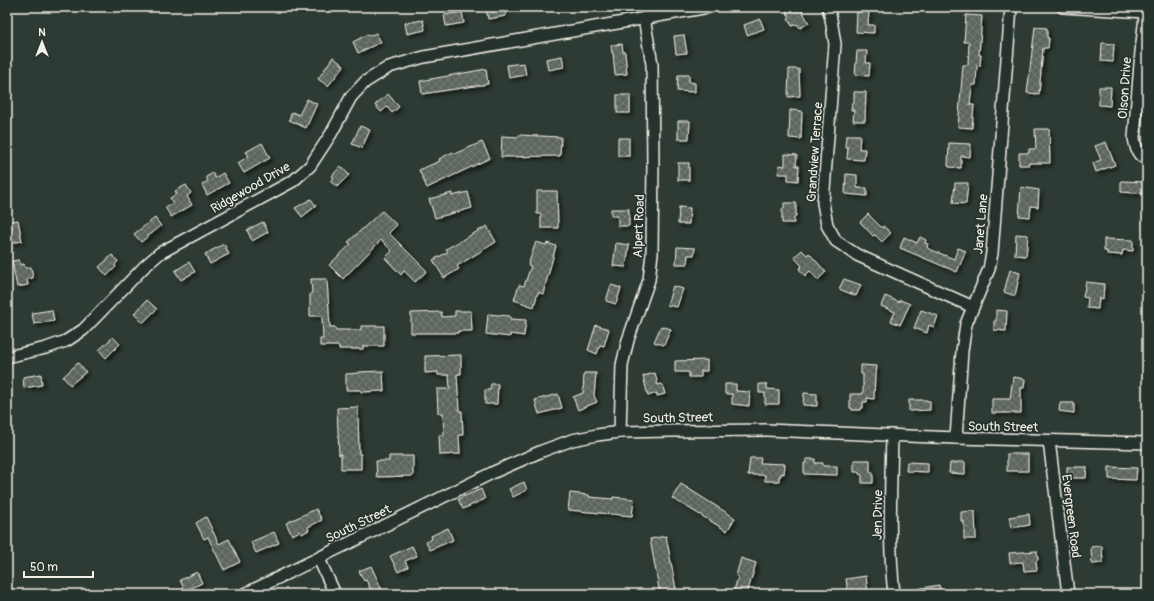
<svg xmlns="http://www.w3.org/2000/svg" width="1154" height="601" viewBox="0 0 1154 601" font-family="Pangolin,sans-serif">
  <defs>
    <pattern id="building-cross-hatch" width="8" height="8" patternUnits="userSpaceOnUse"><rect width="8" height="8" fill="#5c655e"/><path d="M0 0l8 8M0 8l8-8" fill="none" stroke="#747c75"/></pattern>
    <filter id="shadow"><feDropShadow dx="2.5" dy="2.5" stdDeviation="2" flood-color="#0009"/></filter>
  </defs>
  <rect width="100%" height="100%" fill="#2e3b34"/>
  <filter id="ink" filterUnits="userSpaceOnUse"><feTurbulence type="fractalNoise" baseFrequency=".025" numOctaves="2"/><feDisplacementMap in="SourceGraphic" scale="8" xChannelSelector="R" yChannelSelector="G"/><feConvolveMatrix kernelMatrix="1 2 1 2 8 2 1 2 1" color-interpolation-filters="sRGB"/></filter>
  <g filter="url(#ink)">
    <g fill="url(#building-cross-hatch)" stroke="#f4f1e8" filter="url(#shadow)">
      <path d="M492,7H504L506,16L488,19L486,8Z"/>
      <path d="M784,7H800L809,23L800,28L797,24L792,26L788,19L790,18Z"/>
      <path d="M857,10L869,11L868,25H874V33L856,32Z"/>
      <path d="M462,12L464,23L446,26L444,15Z"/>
      <path d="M966,15L982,16L979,55H981L980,66L977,65L976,85H972L970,105H974L972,128L958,127L963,65H968L969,42H964Z"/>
      <path d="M760,19L764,29L747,35L744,25Z"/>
      <path d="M423,20L425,30L407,34L405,23Z"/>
      <path d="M1035,27L1047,28V38H1049L1048,48H1043L1039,94L1027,93Z"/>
      <path d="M376,33L381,42L358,53L353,42L368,34L369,36Z"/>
      <path d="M684,35L687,53L676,54L674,36Z"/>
      <path d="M1102,43L1114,44L1113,62L1101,61Z"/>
      <path d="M622,44L623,52H625L627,74L615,75L613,53H612L611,45Z"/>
      <path d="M857,51H867L866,63H870L869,76L855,75Z"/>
      <path d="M562,56L564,67L548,70L546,59Z"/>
      <path d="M333,57L344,66L328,86L318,79Z"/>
      <path d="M524,63L526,75L509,78L507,65Z"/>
      <path d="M486,69L488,84L422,94L420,81Z"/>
      <path d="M789,69H799L800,96L788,97Z"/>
      <path d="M678,75H689V82L695,83V92L677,91Z"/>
      <path d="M1099,87H1111L1110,106L1099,105Z"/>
      <path d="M854,92H866L865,121H853L854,110H851L852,102L854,103Z"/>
      <path d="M388,94L399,107L392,113L387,107L381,112L375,105Z"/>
      <rect x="617" y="95" width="13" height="18"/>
      <path d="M307,99L317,104L306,128L289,120L292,112L299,115Z"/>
      <path d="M790,110L802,111L801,139L789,138Z"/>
      <path d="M678,121H690L689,139H678Z"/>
      <path d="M360,126L370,130L362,148L352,144Z"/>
      <path d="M1035,129H1049L1050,163H1029V165H1019V153H1029V149H1036Z"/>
      <path d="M519,135L561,137L560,156L501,157L502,136L519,137Z"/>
      <path d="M849,135H860L859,149H865L864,160L847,159L848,147H845L846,136H849Z"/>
      <rect x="618" y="138" width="11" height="18"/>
      <path d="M482,142L490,158L427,188L419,170L440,161L439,159L453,152L454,154Z"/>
      <path d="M1106,142L1115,165L1096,172L1093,163L1101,160L1095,146Z"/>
      <path d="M262,143L270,158L244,173L238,163L249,156L246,152Z"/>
      <path d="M949,143L971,144L970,157L961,156V168L949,167V166H948Z"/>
      <path d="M785,154L797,155L796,166H799L798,181L788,180V174H778L779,165L785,166Z"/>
      <rect x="678" y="163" width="11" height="17"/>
      <path d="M341,166L349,175L337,187L330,181L334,178L332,176Z"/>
      <path d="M213,173L215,178L223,173L229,183L207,195L202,185L208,181L206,177Z"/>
      <path d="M846,174L857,175V188H867V196L845,194Z"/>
      <path d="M1121,181L1147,182V194L1121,192Z"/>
      <path d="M955,183H968L966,204L953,203Z"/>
      <path d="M186,185L191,193L187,196L192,205L171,217L165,207L173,203L170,198L177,194L175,191Z"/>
      <path d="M1021,187L1039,190L1038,207L1031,206L1030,217L1019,216Z"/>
      <path d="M537,191H557L558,228H541V214H537Z"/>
      <path d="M468,192L472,208L435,218L429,199L452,193V196Z"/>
      <path d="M311,199L316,206L302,217L295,208Z"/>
      <path d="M784,203H796V216L794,217V223H782V209H784Z"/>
      <path d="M679,207L690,208L689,224H678Z"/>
      <path d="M611,209H629V226H618V216H611Z"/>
      <path d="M382,211L397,225L389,233L427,271L415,282L404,271L401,275L385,258L392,251L381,240L343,279L329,265L351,244L348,242Z"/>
      <path d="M868,214L882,228L883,226L891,233L882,242L875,235L873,236L860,222Z"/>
      <path d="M155,218L161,226L141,242L134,234Z"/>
      <path d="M18,220L22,241L11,243L8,229L7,230V222Z"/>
      <path d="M263,222L268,232L252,241L247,230Z"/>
      <path d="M487,226L496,242L457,266L459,269L444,278L433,260L448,252L446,249Z"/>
      <path d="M1016,234L1028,235L1026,256L1015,255Z"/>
      <path d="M904,237L917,243L920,237L926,240L925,243L928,244L927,247L929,249L954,259L958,248L966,251L957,272L900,248Z"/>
      <path d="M1104,239L1133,240V251L1123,250L1122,255L1107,254V251H1104Z"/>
      <path d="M536,242L546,245L547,243L556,246L543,294L538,292L534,307L514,300L519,285L524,286L531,266L528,265Z"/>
      <path d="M616,243L629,245L626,267L613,266Z"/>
      <path d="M224,244L229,254L210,264L205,254Z"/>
      <path d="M677,247L695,248L694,255H688L687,264H676Z"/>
      <path d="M802,250L807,255L809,253L826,272L818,280L810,271L805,276L799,269L802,266L794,257Z"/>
      <path d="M112,255L118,261L115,265L116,267L107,276L99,267Z"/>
      <path d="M19,260L20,265L24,264L25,268L31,267L33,278L27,279L28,285L17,287L12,261Z"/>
      <path d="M189,262L195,272L181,280L175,271Z"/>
      <path d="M1010,270L1020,273L1015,296L1004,292Z"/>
      <path d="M311,279H327L330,327H335L336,330H361V326H384V346H363V349H339V346H320V339H323L322,316H310V294L312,293Z"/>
      <path d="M844,279L861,285L856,296L839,289Z"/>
      <path d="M1086,282L1104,284L1103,299L1099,298L1098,309L1087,308L1088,298L1083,297Z"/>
      <path d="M611,285L621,288L616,304L606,301Z"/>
      <path d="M673,286L683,289L677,307L667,305Z"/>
      <path d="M885,296L899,302L900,300L910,304L900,325L891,321L895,312L881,306Z"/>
      <path d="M147,300L157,309L143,323L134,314Z"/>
      <path d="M52,310L54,321L34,324L32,313Z"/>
      <path d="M921,310L938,316L934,327L929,325L927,333L914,328Z"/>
      <path d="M996,310L1007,311L1006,331L994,330V321H996Z"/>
      <path d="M455,311H471L472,331H458V333H411V313L441,312L442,317L455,316Z"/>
      <path d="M488,314L510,316V319L526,320L524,336L510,334V337L486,334Z"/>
      <path d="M596,325L609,329L604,346L600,345L597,354L588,350Z"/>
      <path d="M661,326L671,329L664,345L654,342Z"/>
      <path d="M113,337L120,344L106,358L99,350Z"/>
      <path d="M461,355V374H457L459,411H462L463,435H459L460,454L440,455L439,435H444L443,413H438L437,389H450L449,375H438V372L425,373V356Z"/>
      <path d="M707,360V371H701V377H689V372H675V361Z"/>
      <path d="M78,363L86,372L70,385L63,377Z"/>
      <path d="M861,365L877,366L876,375L875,374L874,399L867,398V402H863V408H861V410H852V408H850V394H863V374H861Z"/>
      <path d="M383,371L384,391L361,392V390H346V374L359,373V372Z"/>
      <path d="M584,373H596L594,396L597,402L578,410L573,397L583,393Z"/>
      <path d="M655,373L658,385L662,384L665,394L657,396V393L648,396L643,376Z"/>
      <path d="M41,374L42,385L24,388L23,377Z"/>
      <path d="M1013,377L1025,379L1024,388H1021V413H992V399H1010Z"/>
      <path d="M491,384H498L497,404H485V390H490Z"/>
      <path d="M725,384H736V391L750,392L749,406L732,404V394H725Z"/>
      <path d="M759,384H767V389L779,390V404H765V393H759Z"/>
      <path d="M804,393L817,394V406L803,405Z"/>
      <path d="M558,394L562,408L539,414L535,400Z"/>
      <path d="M909,400H927V401H930V410L909,411Z"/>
      <path d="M1060,403H1074V413L1059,411Z"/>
      <path d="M358,407L359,454H361V469H341V454L339,455L337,408Z"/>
      <rect x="1007" y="454" width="21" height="17"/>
      <path d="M389,456H413V476L377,477L376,461H389Z"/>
      <path d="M750,458H761L760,463L785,464L784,474L781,473V476H779V481H765V475H748Z"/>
      <path d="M806,459H815V463H823V466H837V475L804,474V463H806Z"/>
      <path d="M854,460H870V472H873V483H862V475L859,474V472H854Z"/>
      <path d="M907,462L928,463V472L906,471Z"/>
      <path d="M957,462H965V474L949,473L950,463H957Z"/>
      <path d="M1067,467H1087L1086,478H1067Z"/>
      <path d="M1109,467L1137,468L1136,480L1109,479Z"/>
      <path d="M524,482L527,490L513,497L509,489Z"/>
      <path d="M681,484L735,518L727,531L672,498Z"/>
      <path d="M481,489L485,499L463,509L458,499Z"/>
      <path d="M570,493L589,495V497L613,499V497L634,499L632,516L568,510Z"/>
      <path d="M316,509L322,520L308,527L309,530L302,534L300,531L292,535L286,523Z"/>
      <path d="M975,511L976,539H964V521H961V512Z"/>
      <path d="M1029,514L1030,525L1011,528L1009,517Z"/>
      <path d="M206,517L219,544L229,539L240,562L224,570L208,537L204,539L196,523Z"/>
      <path d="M448,528L453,540L430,550L426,542L432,539L431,536Z"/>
      <path d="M274,532L279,543L256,553L251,542Z"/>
      <path d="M666,536L677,594H660L650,539Z"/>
      <path d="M412,546L417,556L405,561L408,567L398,572L390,556Z"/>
      <path d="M1102,546L1103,563L1092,564L1091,547Z"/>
      <path d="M1037,551L1038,560L1036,561L1037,570L1024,571L1023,562L1010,563L1009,553Z"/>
      <path d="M741,558L756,563L747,594H733L738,577L736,576Z"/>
      <path d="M371,566L384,594H373L366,580L364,581L359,571Z"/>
      <path d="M197,572L202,583L185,591L180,580Z"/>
      <path d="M866,576L868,594H848L846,579Z"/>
      <path d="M939,585L941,592L938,593V594H911V590Z"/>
    </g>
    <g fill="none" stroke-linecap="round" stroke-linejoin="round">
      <defs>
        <g id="minor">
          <path d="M828,7L831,19L835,44L823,203L827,225L836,241L857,255L973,307"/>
          <path d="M1063,7L1145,12"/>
          <path d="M1146,7L1141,52L1134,138C1136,148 1137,156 1147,159"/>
          <path d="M7,357L46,348L66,341L83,330L144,267L160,253L293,181L310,166L331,134L351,97L365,82L389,67L424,57L709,7"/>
          <path d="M620,432L622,365L628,340L649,280L652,253L653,164L652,64L644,18"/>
          <path d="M892,435C891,488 888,541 894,594"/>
          <path d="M956,438L962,351L966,324L989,269L992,253L1011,7"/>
          <path d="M1049,441L1068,594"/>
          <path d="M319,559L335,594"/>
          <path d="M245,594L494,472L542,451L572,440L597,435L620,432L671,431L767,430L956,438L1147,443"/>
        </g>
      </defs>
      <use href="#minor" stroke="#f4f1e8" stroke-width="14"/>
      <use href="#minor" stroke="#26332d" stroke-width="11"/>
    </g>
  </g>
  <g text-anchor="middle" stroke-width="3.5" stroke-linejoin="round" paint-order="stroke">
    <g font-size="13" fill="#f4f1e8" stroke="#26332d">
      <text transform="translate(1124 88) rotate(-86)" y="5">Olson Drive</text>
      <text transform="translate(814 152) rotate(-86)" y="5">Grandview Terrace</text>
      <text transform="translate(250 187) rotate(-30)" y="5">Ridgewood Drive</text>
      <text transform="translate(980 224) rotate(-85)" y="5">Janet Lane</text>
      <text transform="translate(638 226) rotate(-88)" y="5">Alpert Road</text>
      <text transform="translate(678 417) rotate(-1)" y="5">South Street</text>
      <text transform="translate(1003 426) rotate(1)" y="5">South Street</text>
      <text transform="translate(877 515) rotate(-89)" y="5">Jen Drive</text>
      <text transform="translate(1072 516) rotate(83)" y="5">Evergreen Road</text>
      <text transform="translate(358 523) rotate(-26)" y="5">South Street</text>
    </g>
  </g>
  <rect width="1154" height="601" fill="none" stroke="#26332d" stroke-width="24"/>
  <rect x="12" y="12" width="1130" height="577" fill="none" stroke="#f4f1e8" stroke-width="1.5" filter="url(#ink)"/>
  <g transform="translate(42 42)" stroke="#26332d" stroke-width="3" paint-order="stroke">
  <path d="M0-3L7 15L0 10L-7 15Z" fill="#f4f1e8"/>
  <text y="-6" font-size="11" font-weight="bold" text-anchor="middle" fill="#f4f1e8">N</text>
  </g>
  <path d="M24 571v6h69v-6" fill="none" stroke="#f4f1e8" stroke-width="2"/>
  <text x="30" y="571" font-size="12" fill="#f4f1e8" stroke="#26332d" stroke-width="3" paint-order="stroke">50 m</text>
</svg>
